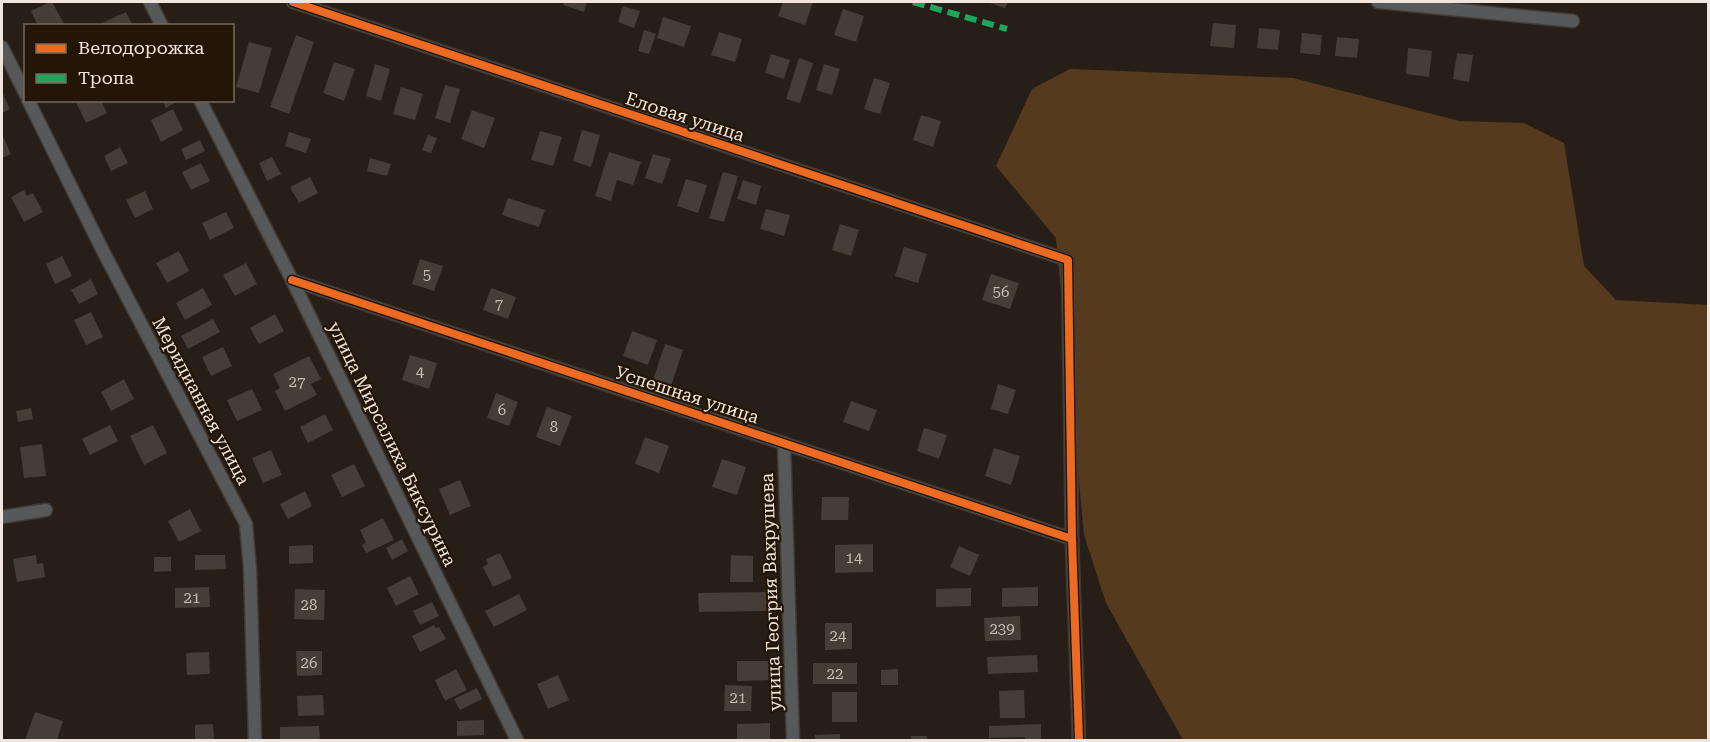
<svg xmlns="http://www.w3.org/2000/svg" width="1710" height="742" viewBox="0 0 1710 742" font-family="'Roboto Serif',serif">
  <rect width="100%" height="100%" fill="#271f17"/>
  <path fill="#563a1d" d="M1070,69L1293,78L1459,121L1524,123L1564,143L1584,266L1616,300L1708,305V740H1183L1106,603L1084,535L1056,238L996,166L1032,89Z"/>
  <g fill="#443e36">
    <path d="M50,2H52L64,24L38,26L31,11Z"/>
    <path d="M564,2H587L584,12L563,5Z"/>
    <path d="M783,2H813L805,25L778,16Z"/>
    <path d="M987,2H1008L1005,8Z"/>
    <path d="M623,6L640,11L634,28L618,22Z"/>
    <path d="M843,9L864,16L856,42L834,35Z"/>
    <path d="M126,12L133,26H103L102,23Z"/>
    <path d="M663,17L691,26L684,47L657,38Z"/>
    <path d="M1213,23L1236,25L1234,48L1210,46Z"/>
    <path d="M1259,28L1280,30L1278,50L1257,48Z"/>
    <path d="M644,30L656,34L649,54L638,51Z"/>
    <path d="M719,32L742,39L735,62L711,55Z"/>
    <path d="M1302,33L1322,35L1320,55L1300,53Z"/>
    <path d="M296,35L314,42L289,114L270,107Z"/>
    <path d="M1337,37L1359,39L1357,58L1335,56Z"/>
    <path d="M249,42L272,48L259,93L236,87Z"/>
    <path d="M1408,48L1432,51L1429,77L1406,74Z"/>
    <path d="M1457,53L1473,55L1469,82L1453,79Z"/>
    <path d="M771,54L790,60L784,79L765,73Z"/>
    <path d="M799,58L813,63L800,103L786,99Z"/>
    <path d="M334,62L355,69L344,101L323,93Z"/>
    <path d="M375,64L390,69L381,101L366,96Z"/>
    <path d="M824,64L840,69L832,95L816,90Z"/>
    <path d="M874,78L890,83L880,114L864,109Z"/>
    <path d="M445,85L460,89L450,123L435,118Z"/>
    <path d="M401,87L423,94L415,120L393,114Z"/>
    <path d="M2,92L10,109L2,113Z"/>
    <path d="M75,100H101L107,113L86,123Z"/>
    <path d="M162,100H179L166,108Z"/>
    <path d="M173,109L183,130L161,142L151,120Z"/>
    <path d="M472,110L495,118L484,148L461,139Z"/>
    <path d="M921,115L941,121L933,147L913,140Z"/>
    <path d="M582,130L600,135L591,167L573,161Z"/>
    <path d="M540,131L562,137L553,166L531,160Z"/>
    <path d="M289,132L311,139L306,153L285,146Z"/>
    <path d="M2,134L11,154L2,158Z"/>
    <path d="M428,135L437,138L431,153L422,150Z"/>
    <path d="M200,140L205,151L186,160L181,149Z"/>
    <path d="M120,147L128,163L111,171L104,156Z"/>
    <path d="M609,152L641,162L633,185L617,180L611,201L595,196Z"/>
    <path d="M653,154L671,159L662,184L645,178Z"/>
    <path d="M272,157L281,174L267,181L259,163Z"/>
    <path d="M370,158L391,164L387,176L367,171Z"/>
    <path d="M201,163L210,181L191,190L182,172Z"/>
    <path d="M723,172L738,176L724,222L709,218Z"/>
    <path d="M310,177L318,193L299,203L290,187Z"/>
    <path d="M686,179L707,185L698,213L677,206Z"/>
    <path d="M743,180L761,186L756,205L737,199Z"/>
    <path d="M24,190L27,196L33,193L43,212L24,222L11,197Z"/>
    <path d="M145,191L153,209L135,218L126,200Z"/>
    <path d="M508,198L545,210L539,227L502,215Z"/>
    <path d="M766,209L790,215L784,236L760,229Z"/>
    <path d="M226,212L234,228L210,240L202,223Z"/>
    <path d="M840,224L859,230L851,256L832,250Z"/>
    <path d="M904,247L927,254L918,283L895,276Z"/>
    <path d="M179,251L189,271L167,283L156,263Z"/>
    <path d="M62,256L72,276L55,284L46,264Z"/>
    <path d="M420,259L443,266L434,291L412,284Z"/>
    <path d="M246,263L257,284L235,296L223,275Z"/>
    <path d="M991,274L1019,283L1010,309L982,300Z"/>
    <path d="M91,279L98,294L79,304L71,290Z"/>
    <path d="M203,288L212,305L185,320L176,303Z"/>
    <path d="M491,288L516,297L508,319L483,310Z"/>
    <path d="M91,312L103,337L86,345L74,320Z"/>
    <path d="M275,314L284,331L259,344L250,328Z"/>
    <path d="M213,319L220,332L188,349L181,336Z"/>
    <path d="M632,331L657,340L648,365L623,356Z"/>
    <path d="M665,344L683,350L670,389L652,383Z"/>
    <path d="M223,347L232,366L211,376L202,357Z"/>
    <path d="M410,355L437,363L429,389L402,380Z"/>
    <path d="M309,356L321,379L311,384L317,395L285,411L275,391L280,388L273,374Z"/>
    <path d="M124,379L134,399L111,411L101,392Z"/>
    <path d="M998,384L1016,390L1008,414L991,409Z"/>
    <path d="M252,389L262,410L237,421L227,400Z"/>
    <path d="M496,393L518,402L509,426L487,418Z"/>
    <path d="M851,401L877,410L869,431L843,422Z"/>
    <path d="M547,407L572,416L560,446L536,437Z"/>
    <path d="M31,408L33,419L18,422L16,411Z"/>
    <path d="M325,414L333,430L308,443L300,427Z"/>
    <path d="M110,425L118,441L90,455L82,439Z"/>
    <path d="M153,425L167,453L144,465L130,436Z"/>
    <path d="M924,428L947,435L939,459L917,451Z"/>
    <path d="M645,437L669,446L659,473L635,464Z"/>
    <path d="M42,444L46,476L24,478L20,447Z"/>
    <path d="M994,448L1020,456L1011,485L985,476Z"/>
    <path d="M271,450L282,475L263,483L252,458Z"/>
    <path d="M722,459L746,467L737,495L712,487Z"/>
    <path d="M354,464L365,486L342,497L331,475Z"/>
    <path d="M460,480L471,506L450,515L439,489Z"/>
    <path d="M305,491L312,506L288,519L280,504Z"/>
    <path d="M822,497H849L848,520H821Z"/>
    <path d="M190,509L201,531L179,542L168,521Z"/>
    <path d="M383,518L394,540L366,553L362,545L366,543L360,530Z"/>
    <path d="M402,539L408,551L392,560L386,548Z"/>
    <path d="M873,544V572L835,573V545Z"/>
    <path d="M313,545V563L289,564V546Z"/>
    <path d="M959,546L979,555L970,576L950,567Z"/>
    <path d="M500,553L512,578L493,587L483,567L488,564L486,559Z"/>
    <path d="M36,555L37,564L43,563L45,577L17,582L13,559Z"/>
    <path d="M195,555H225L226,569L195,570Z"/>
    <path d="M731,555L753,556V582H730Z"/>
    <path d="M154,557H171V571L154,572Z"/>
    <path d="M410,576L419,594L396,606L387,588Z"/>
    <path d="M209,587L210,607L175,608V588Z"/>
    <path d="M1038,587V606L1002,607V588Z"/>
    <path d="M971,588V606L936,607V589Z"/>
    <path d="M295,589L325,590L324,620L294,619Z"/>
    <path d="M768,592V611L699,612L698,593Z"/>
    <path d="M519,594L527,610L494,627L485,611Z"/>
    <path d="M432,602L439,616L420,625L413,611Z"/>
    <path d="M1020,616L1021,640L985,641L984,618Z"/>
    <path d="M825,623H852V649L825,650Z"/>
    <path d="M434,625L436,628L439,627L446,639L420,652L412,636Z"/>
    <path d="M296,651H322V675L297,676Z"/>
    <path d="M209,652L210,674L187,675L186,653Z"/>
    <path d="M1037,655L1038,672L988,674L987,657Z"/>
    <path d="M737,661H769V680L737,681Z"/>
    <rect x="813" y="663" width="44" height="21"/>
    <path d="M456,669L467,690L445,701L435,680Z"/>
    <path d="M898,669V685H881V670Z"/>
    <path d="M558,675L569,700L548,709L537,684Z"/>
    <path d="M725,685L752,686L751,711H724Z"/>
    <path d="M477,688L482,699L460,710L454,699Z"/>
    <path d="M1024,690L1025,718H1000L999,691Z"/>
    <rect x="832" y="692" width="25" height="30"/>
    <path d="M323,695L324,715L298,716L297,696Z"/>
    <path d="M35,712L63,721L57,740H25Z"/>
    <path d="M484,720V735L457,736V721Z"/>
    <path d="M770,723V740H737V724Z"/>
    <path d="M213,724L214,740H195V725Z"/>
    <path d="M1041,724V740H1025V737L989,738V726Z"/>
    <path d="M319,726L320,740H280V727Z"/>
    <path d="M840,734V740H815V735Z"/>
    <rect x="911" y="736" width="16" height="4"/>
  </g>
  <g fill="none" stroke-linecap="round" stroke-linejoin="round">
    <defs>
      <g id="minor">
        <path d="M150,2L162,26"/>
        <path d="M293,2L1068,260L1072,539L1079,740"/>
        <path d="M1378,2L1573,21"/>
        <path d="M2,47L26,95"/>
        <path d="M28,100L104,253L246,524L250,569L255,740"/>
        <path d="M200,100L292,280L517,740"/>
        <path d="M292,280L1072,539"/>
        <path d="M784,443L793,740"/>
        <path d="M2,517L46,510"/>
      </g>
    </defs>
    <use href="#minor" stroke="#413b34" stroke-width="15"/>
    <use href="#minor" stroke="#57585a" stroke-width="12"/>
    <path stroke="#20a55d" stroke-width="6" stroke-dasharray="12 6" stroke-linecap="butt" d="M913,2L1007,29"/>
    <defs>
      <g id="cycleway">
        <path d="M293,2L1068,260L1072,539L1079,740"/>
        <path d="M292,280L1072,539"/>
      </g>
    </defs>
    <use href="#cycleway" stroke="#241607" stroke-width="11"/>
    <use href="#cycleway" stroke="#ed6a23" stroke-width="8"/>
  </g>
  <g text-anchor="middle" stroke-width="4.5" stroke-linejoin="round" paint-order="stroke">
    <g font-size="15" fill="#c5bbb2">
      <text x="427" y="280">5</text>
      <text x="1001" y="297">56</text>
      <text x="499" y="309">7</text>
      <text x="420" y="377">4</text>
      <text x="297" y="387">27</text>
      <text x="502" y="415">6</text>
      <text x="554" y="432">8</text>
      <text x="854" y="563">14</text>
      <text x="192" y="603">21</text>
      <text x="309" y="610">28</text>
      <text x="1002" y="634">239</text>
      <text x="838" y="641">24</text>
      <text x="309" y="668">26</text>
      <text x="835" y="679">22</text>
      <text x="738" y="703">21</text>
    </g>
    <g font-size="18" fill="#f0e5dc" stroke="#241607">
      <text transform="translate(685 117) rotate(18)" y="6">Еловая улица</text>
      <text transform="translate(687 395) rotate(18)" y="6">Успешная улица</text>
      <text transform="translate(201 401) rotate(62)" y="6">Меридианная улица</text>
      <text transform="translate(392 444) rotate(64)" y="6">улица Мирсалиха Биксурина</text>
      <text transform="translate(771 592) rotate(-92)" y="6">улица Геогрия Вахрушева</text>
    </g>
  </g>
  <rect width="1710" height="742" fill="none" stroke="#f0e5dc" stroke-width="6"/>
  <rect x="24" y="24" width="210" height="78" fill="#241607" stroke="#76695c" stroke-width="1.5"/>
  <rect x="36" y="44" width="30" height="9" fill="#ed6a23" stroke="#76695c" stroke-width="1.5"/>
  <text x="78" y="54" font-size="18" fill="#f0e5dc">Велодорожка</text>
  <rect x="36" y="74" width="30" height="9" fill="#20a55d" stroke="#76695c" stroke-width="1.5"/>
  <text x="78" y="84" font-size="18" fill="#f0e5dc">Тропа</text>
</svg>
